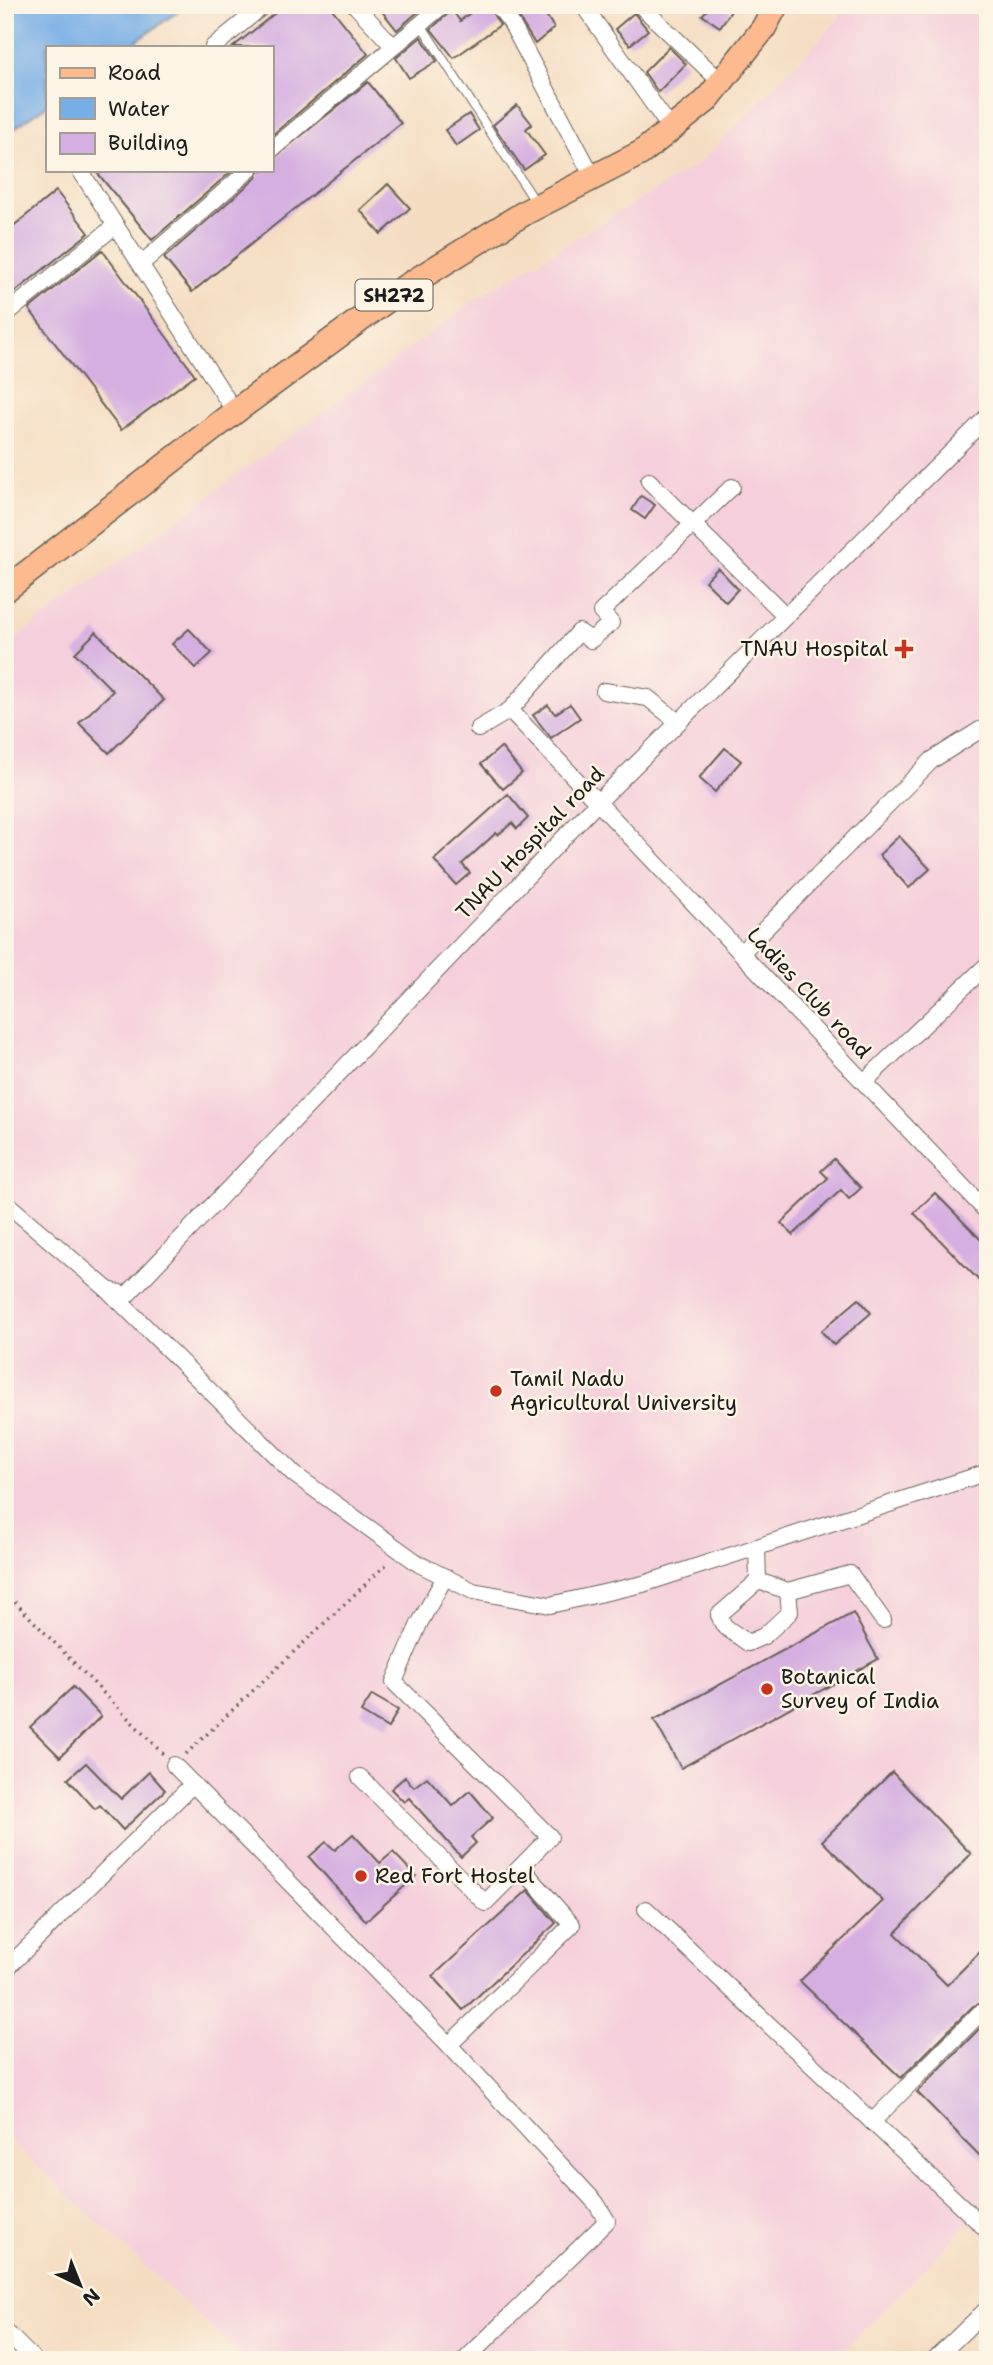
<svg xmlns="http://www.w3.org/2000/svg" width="993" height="2365" viewBox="0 0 993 2365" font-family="'Shantell Sans',sans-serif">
  <rect width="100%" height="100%" fill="#fcf5e5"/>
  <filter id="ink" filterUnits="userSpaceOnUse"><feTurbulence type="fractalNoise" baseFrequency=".0143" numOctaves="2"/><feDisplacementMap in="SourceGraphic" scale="14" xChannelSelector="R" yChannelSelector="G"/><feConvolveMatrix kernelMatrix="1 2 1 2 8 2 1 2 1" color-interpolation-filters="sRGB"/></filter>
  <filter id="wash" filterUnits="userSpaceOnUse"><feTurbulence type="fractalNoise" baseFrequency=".00686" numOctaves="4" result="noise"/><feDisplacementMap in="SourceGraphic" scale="28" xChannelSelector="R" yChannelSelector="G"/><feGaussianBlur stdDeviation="1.57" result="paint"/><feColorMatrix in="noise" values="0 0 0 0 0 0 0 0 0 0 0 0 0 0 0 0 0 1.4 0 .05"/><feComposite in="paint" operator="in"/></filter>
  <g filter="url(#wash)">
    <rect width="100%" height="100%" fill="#f5ddc2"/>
    <path fill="#f5cfdc" d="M845,5H988V2238L970,2222L834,2360H246L5,2136V646L477,299L700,163L839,19Z"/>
    <path fill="#78aee6" stroke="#4a6581" stroke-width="2" d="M5,5H187L128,47H47V105L5,135Z"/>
    <g id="blocks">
      <g fill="#d5afe1">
        <path d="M285,5H329L368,54L271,136V47H233Z"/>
        <path d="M377,5H426L397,30Z"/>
        <path d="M480,5H487L500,25L454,58L431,29L452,10L460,21Z"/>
        <path d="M511,5H540L554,28L535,44Z"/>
        <path d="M712,5H735L720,27L702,15Z"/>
        <path d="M634,13L648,30L630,45L615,29Z"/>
        <path d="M421,37L437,61L409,78L396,58Z"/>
        <path d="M669,47L686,64L658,92L644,72Z"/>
        <path d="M368,82L401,123L192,292L164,258L256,178L259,170H271V160Z"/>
        <path d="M517,105L532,124L526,129L545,155L524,170L493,125Z"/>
        <path d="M469,114L479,130L456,146L445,130Z"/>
        <path d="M95,170H233L152,240Z"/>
        <path d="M388,184L410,208L381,234L360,210Z"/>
        <path d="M56,191L89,233L5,300V233Z"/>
        <path d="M102,250L195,375L121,430L29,309Z"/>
        <path d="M641,496L655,505L645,519L632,510Z"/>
        <path d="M718,568L738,589L726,602L705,581Z"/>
        <path d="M189,629L212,653L196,668L172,644Z"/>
        <path d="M96,632L164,700L109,753L79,723L113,691L75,653Z"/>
        <path d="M570,704L580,718L551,738L533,715L548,705L555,714Z"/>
        <path d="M501,747L522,773L503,789L481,764Z"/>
        <path d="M725,748L741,761L715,792L699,778Z"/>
        <path d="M508,794L528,818L517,829L512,823L498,835L496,833L462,864L470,873L456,885L434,860Z"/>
        <path d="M899,836L930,869L909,888L879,855Z"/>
        <path d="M834,1159L861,1188L849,1199L841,1190L793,1235L781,1223L828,1178L821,1171Z"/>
        <path d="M935,1193L988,1247V1290L914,1213Z"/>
        <path d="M859,1299L871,1313L834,1345L821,1331Z"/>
        <path d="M853,1613L878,1659L681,1768L654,1720Z"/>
        <path d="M73,1687L101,1716L60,1757L30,1727Z"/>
        <path d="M372,1695L398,1710L388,1728L361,1712Z"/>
        <path d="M86,1763L121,1799L149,1772L165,1790L123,1830L100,1805L95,1809L68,1779Z"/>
        <path d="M892,1772L971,1854L895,1933L947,1985L988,1944V2006L982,2003L973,2006L901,2078L800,1981L883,1901L822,1841Z"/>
        <path d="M405,1777L414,1787L427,1777L453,1806L470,1791L493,1818L471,1837L476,1843L461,1857L409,1798L404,1802L391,1789Z"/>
        <path d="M353,1834L380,1863L393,1852L416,1876L366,1921L309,1857L326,1842L335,1850Z"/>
        <path d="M528,1890L556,1923L463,2010L433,1976Z"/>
        <path d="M980,2028L988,2031V2164L917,2092Z"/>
      </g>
    </g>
  </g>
  <g filter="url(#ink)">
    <use href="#blocks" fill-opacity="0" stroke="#686056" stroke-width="2"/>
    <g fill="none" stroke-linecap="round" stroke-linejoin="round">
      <defs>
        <path id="lane" d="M420,23L536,203"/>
        <g id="street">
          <path d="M355,5L392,45"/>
          <path d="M497,5L510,21L593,177"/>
          <path d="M583,5L671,129"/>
          <path d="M640,5L721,82"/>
          <path d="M213,47L264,5"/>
          <path d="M271,150L443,5"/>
          <path d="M80,170L235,412"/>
          <path d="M141,264L249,170"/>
          <path d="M5,315L116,225"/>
          <path d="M649,481L786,616"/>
          <path d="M604,691L648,698L678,722"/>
          <path d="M510,710L988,1213"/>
          <path d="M478,729L510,710L579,632L591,640L611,623L601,612L732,487"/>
          <path d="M742,952L932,760L980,730L988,737"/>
          <path d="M864,1082L988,964"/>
          <path d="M5,1202L108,1290L295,1475L419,1564L473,1591L550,1605L643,1584L988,1472"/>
          <path d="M108,1290L127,1295L597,803L988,416"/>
          <path d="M757,1547L758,1581L719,1615L724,1626L748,1643L764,1636L790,1612L788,1591"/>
          <path d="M758,1581L788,1591L850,1574L883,1620"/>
          <path d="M174,1765L449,2045L596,2203L607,2221L465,2360"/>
          <path d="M360,1777L485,1903L550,1837L394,1682L419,1624L445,1577"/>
          <path d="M646,1909L988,2231"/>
          <path d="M5,1970L193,1784"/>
          <path d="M449,2045L572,1925L521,1867"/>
          <path d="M872,2122L980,2013L988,2021"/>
          <path d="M5,2331L34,2360"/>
          <path d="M934,2360L988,2308"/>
        </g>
        <path id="primary" d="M5,590L241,407L402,289L526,212L641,153L706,101L763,29L776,5"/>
      </defs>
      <use href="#lane" stroke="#686056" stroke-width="10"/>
      <use href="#street" stroke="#686056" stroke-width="18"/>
      <use href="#primary" stroke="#686056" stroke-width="27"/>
      <g stroke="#686056" stroke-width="3.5" stroke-dasharray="2 5" stroke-linecap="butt">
        <path d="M5,1592L163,1754"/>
        <path d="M186,1754L389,1562"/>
      </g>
      <use href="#lane" stroke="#fff" stroke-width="8"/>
      <use href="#street" stroke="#fff" stroke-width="16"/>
      <use href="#primary" stroke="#fcba8e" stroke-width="24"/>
    </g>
  </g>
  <g fill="#c8321e" stroke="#fcf5e5" stroke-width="2.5">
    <path d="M900.5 638.5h7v7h7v7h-7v7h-7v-7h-7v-7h7z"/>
    <circle cx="496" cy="1391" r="7"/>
    <circle cx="767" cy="1689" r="7"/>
    <circle cx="361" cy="1876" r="7"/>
  </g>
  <g text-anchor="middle" stroke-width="5" stroke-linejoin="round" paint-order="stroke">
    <rect fill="#fcf5e5" stroke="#5f5d58" stroke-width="2" x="355.5" y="279.5" width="77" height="31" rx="5"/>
    <g font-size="19" font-weight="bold" fill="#1c1c1c">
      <text x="394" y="302">SH272</text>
    </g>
    <g font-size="21" fill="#1c1c1c" stroke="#fcf5e5" text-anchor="start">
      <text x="888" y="656" text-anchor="end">TNAU Hospital</text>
      <text x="510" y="1386">Tamil Nadu<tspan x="510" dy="24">Agricultural University</tspan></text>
      <text x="781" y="1684">Botanical<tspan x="781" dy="24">Survey of India</tspan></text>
      <text x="375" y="1883">Red Fort Hostel</text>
    </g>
    <g font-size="21" fill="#1c1c1c" stroke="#fcf5e5">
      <text transform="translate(530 843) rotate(-46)" y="7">TNAU Hospital road</text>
      <text transform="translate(809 993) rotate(47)" y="7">Ladies Club road</text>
    </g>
  </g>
  <rect width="993" height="2365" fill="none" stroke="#fcf5e5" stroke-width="28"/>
  <rect x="46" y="46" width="228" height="126" fill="#fcf5e5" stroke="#a29e95" stroke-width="2"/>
  <rect x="60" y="68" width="35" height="10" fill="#fcba8e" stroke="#a29e95" stroke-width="2"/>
  <text x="108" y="80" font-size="21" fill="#1c1c1c">Road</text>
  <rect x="60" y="98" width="35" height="21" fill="#78aee6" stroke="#a29e95" stroke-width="2"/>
  <text x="108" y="116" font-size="21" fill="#1c1c1c">Water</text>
  <rect x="60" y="133" width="35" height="21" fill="#d5afe1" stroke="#a29e95" stroke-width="2"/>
  <text x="108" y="150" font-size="21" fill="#1c1c1c">Building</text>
  <g transform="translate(80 2285) rotate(137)" stroke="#fcf5e5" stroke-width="5" paint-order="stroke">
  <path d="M0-5L12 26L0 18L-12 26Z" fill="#1c1c1c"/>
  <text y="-10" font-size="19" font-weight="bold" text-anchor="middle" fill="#1c1c1c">N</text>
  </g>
</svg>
